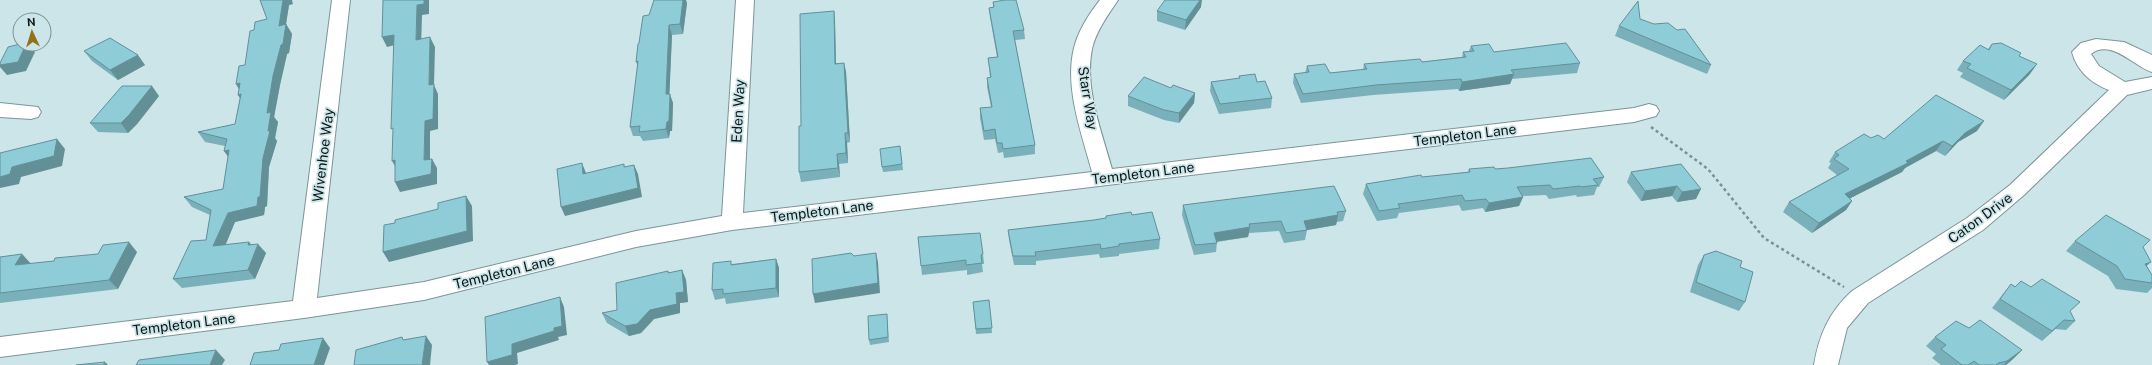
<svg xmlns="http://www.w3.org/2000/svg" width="2152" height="365" viewBox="0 0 2152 365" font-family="'Public Sans',sans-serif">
  <rect width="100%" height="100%" fill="#cbe5e9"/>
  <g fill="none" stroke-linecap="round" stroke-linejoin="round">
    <defs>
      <g id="minor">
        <path d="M332,0H350L317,298L424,282L636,231L722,216L736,0H754L743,213L1092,172C1082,134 1064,88 1074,48C1078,31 1089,14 1100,0H1118C1108,15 1096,31 1092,49C1084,88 1102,132 1112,169L1634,108L1649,104L1656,106L1659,111L1656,116L1634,122L732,230L636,247L424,300L304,318L0,357V337L293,301Z"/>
        <path d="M2096,39L2124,42L2152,55V72C2136,68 2111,38 2091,54L2099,66L2125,82L2152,77V89L2127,95L2024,195L1983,230L1868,303L1847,328L1838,365H1814C1819,335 1829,312 1852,291L1967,218L2010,185L2109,90C2091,83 2077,71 2072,52L2081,43Z"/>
        <path d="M0,103L38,107L41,112L38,117L31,119L0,117Z"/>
      </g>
    </defs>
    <use href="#minor" stroke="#7c9499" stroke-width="2"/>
    <path stroke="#7c9092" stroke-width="2.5" stroke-dasharray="3 3" stroke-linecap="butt" d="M1651,127L1708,169L1764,238L1844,287"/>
    <use href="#minor" fill="#fff" fill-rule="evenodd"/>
  </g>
  <g fill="#7ab0ba">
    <path d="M260,0L293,4L289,5L286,24L292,34L289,53L287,54L280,85L274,117L278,122L275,138L277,141L269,167L267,206L265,207L264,215L235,222L225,245H251L266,253L255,279L182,288L173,279L206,240L210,215L192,207L184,197L223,189L228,156L225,146L205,142L198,132L235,124L240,98L238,95L239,89L236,84L245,65L254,30L267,19Z"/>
    <path d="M993,2L1024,30L1025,39L1015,40L1035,145V154L1004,158L1003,152L998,153L995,139L984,140L980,118V108L991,107L987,87V78L990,77L988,58L997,57L990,17L989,8L993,7Z"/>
    <path d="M687,3L683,34L672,35L669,94L673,103L672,131H670L669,138L643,141L640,136H633L630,127L638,67L636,62L639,43Z"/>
    <path d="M1201,7L1185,30L1157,21V11Z"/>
    <path d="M834,11L835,20L836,63H844L846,72L850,142L847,143L848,163L839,164L840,177L801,182L799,172L801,126Z"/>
    <path d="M1640,19L1711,65L1707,74L1615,36L1619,26Z"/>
    <path d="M1992,44L2019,56L2030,74L2004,100L1960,77L1963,73L1957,70L1963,61L1988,49Z"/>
    <path d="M1471,46L1494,52L1580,63L1577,73L1512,79L1510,84L1459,91L1458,89L1373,95L1301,103L1293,83L1294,74L1305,73L1307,66L1330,73L1363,70L1364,64L1422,62L1462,57L1463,52L1469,51Z"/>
    <path d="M84,51L145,65L118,80L92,61Z"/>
    <path d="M1239,76L1257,82L1272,98L1271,108L1219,114L1210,91L1211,82L1239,79Z"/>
    <path d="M1171,88L1195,93L1194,103L1179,123L1164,120L1128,106V96Z"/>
    <path d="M159,96L137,124L128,133L98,132L90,123Z"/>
    <path d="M1977,131L1958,142L1945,156L1936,151L1905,168L1902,172L1850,198L1852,201L1846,210L1812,233L1783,212L1789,202L1837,175L1828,168L1831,163L1829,162L1835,152L1871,138L1884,139Z"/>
    <path d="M900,146L903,170L883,172L882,167Z"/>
    <path d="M1681,164L1696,199L1677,202L1672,196L1641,201L1627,182L1631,172Z"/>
    <path d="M1469,169H1495L1604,177L1599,187H1597L1594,195L1577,197L1576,195L1549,199L1546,195L1522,196L1523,197L1519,206L1485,212L1483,208L1462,211L1459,205L1399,213L1397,218L1377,221L1363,194L1366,184L1468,172Z"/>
    <path d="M1183,205L1346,211L1343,221L1337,222L1336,225L1307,230L1305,240L1284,243L1279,231L1249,233L1248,237L1217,242L1216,252L1194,255L1182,215Z"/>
    <path d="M1132,215L1160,239L1159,249L1119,254V256L1100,258L1099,254L1036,261V265H1014L1009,240L1008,230L1094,220L1106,218V216Z"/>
    <path d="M2075,241L2143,248L2147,266L2152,275V288L2147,293L2116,289L2108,276L2066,251Z"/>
    <path d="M137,252L118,289L0,303V257L22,254L31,264Z"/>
    <path d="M983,254L984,264H982L983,272L967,275V270L922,275L921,266Z"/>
    <path d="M1704,255L1740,267L1745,302L1739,311L1690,292L1698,265Z"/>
    <path d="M776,259L779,268V297L726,304L725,298L715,300L712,290L732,264Z"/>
    <path d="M682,270L686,280L688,302L680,303V313L654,319L641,333L629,336L607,323L602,313L617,310L669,273Z"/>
    <path d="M2011,284L2070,312L2075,321L2066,330L2055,329L2042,341L1992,308L2003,294Z"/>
    <path d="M989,300L992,333L976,334L973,302Z"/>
    <path d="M887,319L889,342L870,345L869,340Z"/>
    <path d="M1969,328L2022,350L2013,359L2006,365H1941L1932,358L1936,354L1926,346L1935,337Z"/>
  </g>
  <g fill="#639097">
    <path d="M283,0H292L293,4L289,5L286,24L292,34L289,53L287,54L280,85L274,117L278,122L275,138L277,141L269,167L267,206L265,207L264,215L235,222L221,256L213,246L228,213L263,158L268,131L267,113L279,26Z"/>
    <path d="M424,0H429V14L422,15L421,49L416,40L417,5Z"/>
    <path d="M683,0H686L687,3L683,34L680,24Z"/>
    <path d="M1200,0H1202L1201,7L1185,30L1186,20Z"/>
    <path d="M834,11L835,20L836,73L835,64Z"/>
    <path d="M669,25L672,35L669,104L666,94Z"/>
    <path d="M394,35L399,44L387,47L382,37Z"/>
    <path d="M430,37L435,47L434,85L438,94V129L430,131V170L424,160L425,121L429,85Z"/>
    <path d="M26,44H28L35,52L26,71L7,75L0,67V65Z"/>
    <path d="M138,55L145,65L118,80L110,70Z"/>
    <path d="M844,63L846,72L850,142L848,133Z"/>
    <path d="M2037,64L2030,74L2004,100L2011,90Z"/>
    <path d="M1514,74L1510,84L1459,91L1462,82Z"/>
    <path d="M240,83L242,94L236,84Z"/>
    <path d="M152,86L159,96L137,124L128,133L121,123Z"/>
    <path d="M1195,93L1194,103L1179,123V113Z"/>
    <path d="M241,94L244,104L238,95Z"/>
    <path d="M670,94L673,103L672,131H670L669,138L666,129Z"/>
    <path d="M1984,121L1977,131L1958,142L1945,156L1952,146L1965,133Z"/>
    <path d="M845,133L847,143L848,163L846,153Z"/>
    <path d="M57,139L65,149L62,166L21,177L19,184L0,188V177L12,167Z"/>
    <path d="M1943,141L1936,151L1905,168L1902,172L1839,204L1845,194Z"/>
    <path d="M229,150L231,161L224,151Z"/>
    <path d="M837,154L839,164L840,177L838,168Z"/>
    <path d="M432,159L437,168V184L400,192L395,182Z"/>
    <path d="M395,160L398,171L392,161Z"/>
    <path d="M582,163L586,173L587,183L583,174Z"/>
    <path d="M634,165L638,174L642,197L565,216L561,207Z"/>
    <path d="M1677,186L1672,196L1641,201L1645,191Z"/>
    <path d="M1701,189L1696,199L1677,202L1682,192Z"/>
    <path d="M466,196L472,206L473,241L389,262L383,252Z"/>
    <path d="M1523,197L1519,206L1485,212L1489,203Z"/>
    <path d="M1852,201L1846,210L1812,233L1819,223Z"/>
    <path d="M1338,215L1336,225L1302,231L1304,221Z"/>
    <path d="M1250,227L1248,237L1213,242L1214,233Z"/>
    <path d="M129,242L137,252L118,289L109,280Z"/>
    <path d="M249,242L256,250L258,244L266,253L255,279L248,270V245Z"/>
    <path d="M876,253L878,262L880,293L815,303L813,294Z"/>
    <path d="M22,254L31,264L15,265Z"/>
    <path d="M776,259L779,268V297L776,288Z"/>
    <path d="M2151,262L2141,271L2145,264Z"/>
    <path d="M682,270L686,280L688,302L680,303V313L654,319L641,333L629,336L625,326L676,293Z"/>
    <path d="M560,297L564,307L567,335L558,337L559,340L517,353L518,364L515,365H489L487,362L512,344L554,328Z"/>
    <path d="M2064,320L2055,329L2042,341L2052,331Z"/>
    <path d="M426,336L432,345L430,365H422Z"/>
    <path d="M323,338L330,348L324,365H314Z"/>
    <path d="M216,350L225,360L222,365H210Z"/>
    <path d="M2022,350L2013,359L2006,365H2004L2007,361Z"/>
    <path d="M105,362L108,365H103Z"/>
  </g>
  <g fill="#8ecdd8" stroke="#639097">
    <path d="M260,0H283L279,26L286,24L283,44L281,45L273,76L267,113L271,112L268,131H270L263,158L260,197H258L257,206L228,213L213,246L249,242L248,245L258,244L248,270L173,279L191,241L206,240L211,210L184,197L223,189L229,150L224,151L227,139L198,132L235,124L241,94L238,95L240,83L236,84L239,66L245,65L250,31L254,30L255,22L267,19Z"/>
    <path d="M383,0H424V4L417,5L416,40L430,37L429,85L434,84L433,119L425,121L424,160L432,159L431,174L395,182V160L392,161L393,128L391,129L394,35L382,37Z"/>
    <path d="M654,0H683L680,24L669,25L666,94H670L669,121L667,122L666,129L639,132L640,126L630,127L638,61L636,62L638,44L639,43L643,16L649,15Z"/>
    <path d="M1005,0H1016L1024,30L1013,31L1035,145L1003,149L1002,143H997L995,129L984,131L980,108L992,107L987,78L991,77L988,58L998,57L989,8L994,7L993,2Z"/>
    <path d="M1165,0H1200L1186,20L1157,11Z"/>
    <path d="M1638,1L1640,19L1654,24L1668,23L1677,30L1685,29L1711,65L1619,26Z"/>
    <path d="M834,11L835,64L844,63L848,133H845L846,153L837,154L838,168L799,172V126H801L800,14Z"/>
    <path d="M110,38L138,55L110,70L84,51Z"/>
    <path d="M1566,43L1580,63L1511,70L1514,74L1462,82L1461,79L1376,85L1303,94L1294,74L1309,72L1307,66L1325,64L1330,73L1367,69L1364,64L1420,59L1422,62L1466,57L1463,52L1474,51L1471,46L1489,44L1494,52Z"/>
    <path d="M2001,43L2021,53L2019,56L2037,64L2011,90L1967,68L1971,64L1963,61L1980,45L1989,50L1992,44Z"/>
    <path d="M20,44H26L18,62L0,65V63L8,47Z"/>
    <path d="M1255,74L1257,82L1265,81L1272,98L1220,104L1211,82L1240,78L1239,76Z"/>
    <path d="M1144,77L1171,88L1173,85L1195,93L1179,113L1164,110L1128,96Z"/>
    <path d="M122,86H152L129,115L121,123H90Z"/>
    <path d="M1936,95L1984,121L1965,133L1952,146L1943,141L1906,161L1908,163L1845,194L1852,201L1819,223L1789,202L1849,169L1834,159L1839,155L1835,152L1864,134L1871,138L1878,135L1884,139Z"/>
    <path d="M57,139L54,156L12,167L10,174L0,177V153Z"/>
    <path d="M900,146L902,164L882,167L880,149Z"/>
    <path d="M1591,158L1604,177L1593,179L1598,185L1581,187L1580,186L1553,189L1550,185L1517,187L1523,197L1489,203L1486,199L1465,201L1462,195L1398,204L1400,208L1379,211L1366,184L1421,175L1422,177L1470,172L1469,169L1494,167L1495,169L1508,168Z"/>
    <path d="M582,163L583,174L624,164V167L634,165L638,188L561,207L557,169Z"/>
    <path d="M1681,164L1701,189L1682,192L1677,186L1645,191L1631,172Z"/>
    <path d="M1334,186L1346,211L1337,212L1338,215L1304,221L1307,230L1286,233L1281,221L1249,224L1250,227L1214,233L1217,243L1195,245L1183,205Z"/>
    <path d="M466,196L467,231L383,252L384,225L395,223V220L438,209V203Z"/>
    <path d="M1131,212L1132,215L1152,212L1160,239L1119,244V246L1101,249L1100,244L1035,252L1036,256H1013L1008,230L1094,220L1106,218V216Z"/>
    <path d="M2106,215L2150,240L2143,247L2151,262L2145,264L2152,275V283L2125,279L2117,266L2075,241Z"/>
    <path d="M980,233L983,254L981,255L982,263L966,265V260L921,266L918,237Z"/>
    <path d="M129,242L109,280L0,293V257L22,254L15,265L54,261L55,258L98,254L103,245Z"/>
    <path d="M1716,251L1742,261L1740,267L1753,272L1745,302L1696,282L1704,255Z"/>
    <path d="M851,253L854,256L876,253L878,283L813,294L812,259Z"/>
    <path d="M776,259V288L723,294V289L712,290L713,263L731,261V265Z"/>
    <path d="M682,270L684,292L676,293L677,304L650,310L637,324L625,326L602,313L617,310L616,283L668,271V273Z"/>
    <path d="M2042,279L2080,302L2070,311L2075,321L2064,320L2052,331L2000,299L2011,284L2015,287L2021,281L2031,287Z"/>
    <path d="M560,297L562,326L554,328V331L512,344V355L487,362L485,317Z"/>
    <path d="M989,300L992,328L976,329L973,302Z"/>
    <path d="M887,314L888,337L869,340L868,316Z"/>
    <path d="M1980,320L2022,350L2007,361L1998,363L1996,365H1979L1974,361L1968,365H1962L1941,349L1946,345L1935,337L1956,321L1969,328Z"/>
    <path d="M426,336L422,365H354L356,350L402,337L403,340Z"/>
    <path d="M323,338L314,365H250L254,353L279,350L281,344Z"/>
    <path d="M216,350L210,365H136L139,360Z"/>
    <path d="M105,362L103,365H76Z"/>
  </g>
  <g text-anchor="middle" stroke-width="3.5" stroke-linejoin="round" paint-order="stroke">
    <g font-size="14" fill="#0d1718" stroke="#cbe5e9">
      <text transform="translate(1088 98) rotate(81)" y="5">Starr Way</text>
      <text transform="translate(738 111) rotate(-87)" y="5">Eden Way</text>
      <text transform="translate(1465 135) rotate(-7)" y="5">Templeton Lane</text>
      <text transform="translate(323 155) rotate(-83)" y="5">Wivenhoe Way</text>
      <text transform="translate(1143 173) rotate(-7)" y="5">Templeton Lane</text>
      <text transform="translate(822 211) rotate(-7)" y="5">Templeton Lane</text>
      <text transform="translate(1980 218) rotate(-36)" y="5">Caton Drive</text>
      <text transform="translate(504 272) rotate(-14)" y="5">Templeton Lane</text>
      <text transform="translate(184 324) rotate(-7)" y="5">Templeton Lane</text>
    </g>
  </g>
  <g transform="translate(32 32) rotate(356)"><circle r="19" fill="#cbe5e9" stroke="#7f9395"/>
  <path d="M0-3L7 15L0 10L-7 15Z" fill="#907217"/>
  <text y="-6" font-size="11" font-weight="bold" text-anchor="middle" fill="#0d1718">N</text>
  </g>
</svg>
